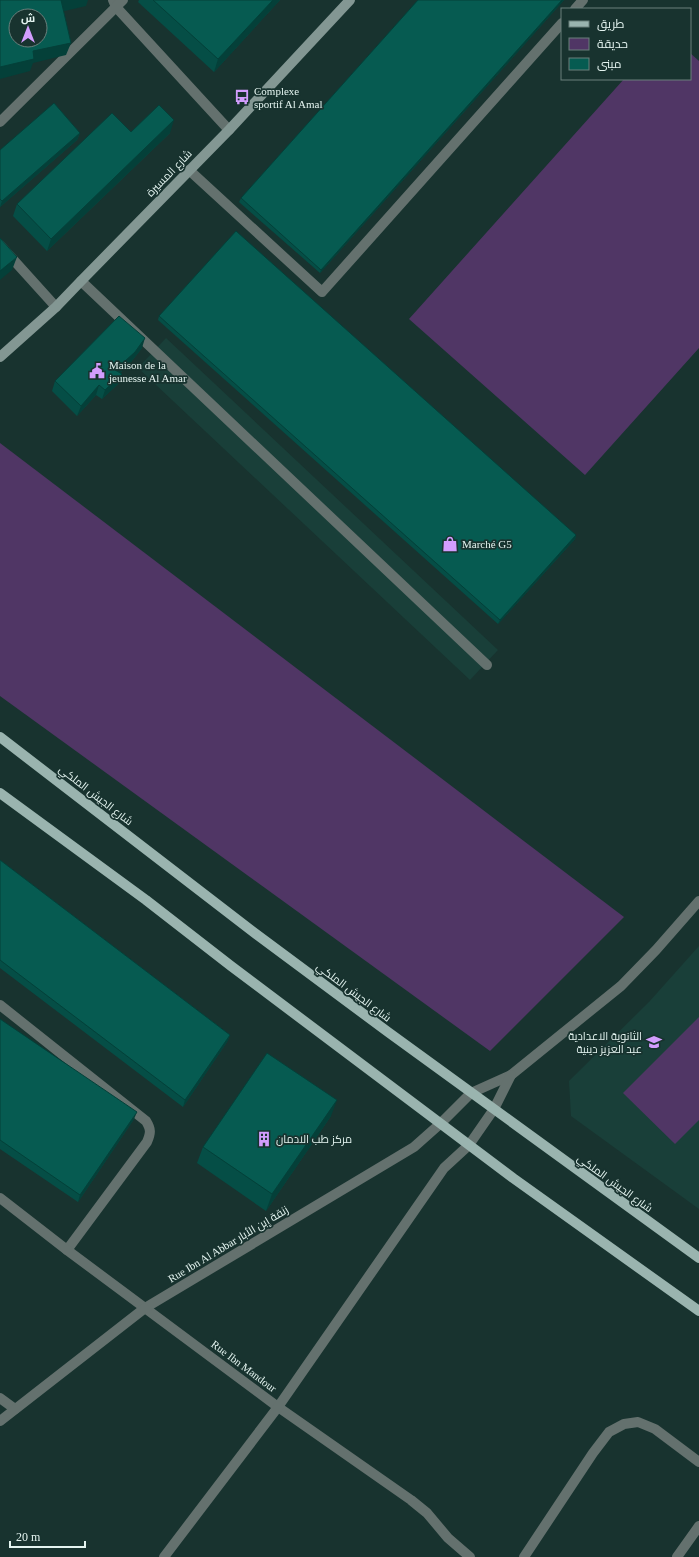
<svg xmlns="http://www.w3.org/2000/svg" width="699" height="1557" viewBox="0 0 699 1557" font-family="'Times New Roman',Cairo,serif">
  <rect width="100%" height="100%" fill="#18332f"/>
  <g fill="#193f39">
    <path d="M166,338L498,650L470,680L138,368Z"/>
    <path d="M699,946V1209L571,1116L569,1081L649,1002Z"/>
  </g>
  <g fill="#503665">
    <path d="M690,53L699,61V348L585,475L409,319L624,79H690Z"/>
    <path d="M0,443L624,917L490,1051L0,696Z"/>
    <path d="M699,1017V1120L675,1144L623,1093Z"/>
  </g>
  <g fill="none" stroke-linecap="round" stroke-linejoin="round">
    <g stroke="#64716e" stroke-width="10">
      <path d="M575,9L583,0"/>
      <path d="M189,170L322,292L562,23"/>
    </g>
    <g stroke="#64716e" stroke-width="10">
      <path d="M113,0L116,7L229,130"/>
      <path d="M0,122L123,0"/>
      <path d="M0,245L56,307"/>
      <path d="M81,281L487,665"/>
      <path d="M0,1005L146,1121C151,1129 151,1133 147,1142L67,1250"/>
      <path d="M0,1198L67,1250L278,1407L411,1500L427,1513L448,1538L470,1557"/>
      <path d="M0,1398L15,1409"/>
      <path d="M0,1421L145,1308L414,1147L441,1123L471,1093L511,1075L621,986L656,950L699,901"/>
      <path d="M164,1557L278,1407L444,1168L469,1145L494,1109L511,1075"/>
      <path d="M524,1557L593,1453L609,1432L624,1424L638,1422L655,1429L699,1462"/>
      <path d="M677,1557L699,1526"/>
    </g>
    <path stroke="#839793" stroke-width="10" d="M0,357L56,307L81,281L229,130L350,0"/>
    <g stroke="#9ab4af" stroke-width="10">
      <path d="M0,737L256,934L388,1032L699,1258"/>
      <path d="M0,793L146,900L231,966L513,1178L699,1311"/>
    </g>
  </g>
  <g fill="#054e46">
    <path d="M139,0H280L214,72L138,2Z"/>
    <path d="M418,0H564L320,273L239,202L241,198Z"/>
    <path d="M131,132L170,133L47,251L13,216L17,204Z"/>
    <path d="M80,133L77,140L0,207V150Z"/>
    <path d="M159,316L576,535L575,539L498,624L158,320Z"/>
    <path d="M142,348L131,362L120,373L118,384L102,399L96,395L77,416L52,391L55,381Z"/>
    <path d="M0,860L230,1035L227,1042L183,1107L0,968Z"/>
    <path d="M0,1019L134,1119L78,1202L0,1149Z"/>
    <path d="M331,1116L266,1211L197,1163L203,1147Z"/>
  </g>
  <g fill="#044039">
    <path d="M61,0H88L86,6L56,13Z"/>
    <path d="M273,0H280L214,72L218,59Z"/>
    <path d="M562,0H564L320,273L321,270Z"/>
    <path d="M71,43L66,55L33,63L30,71L0,79V67L33,51Z"/>
    <path d="M174,120L170,133L47,251L51,239Z"/>
    <path d="M80,133L77,140L0,207L2,201Z"/>
    <path d="M17,257L12,270L0,280V271Z"/>
    <path d="M145,338L142,348L131,362L112,380L115,370Z"/>
    <path d="M122,374L118,384L102,399L105,390Z"/>
    <path d="M99,385L96,395L77,416L81,406Z"/>
    <path d="M576,535L575,539L498,624L500,620Z"/>
    <path d="M230,1035L227,1042L183,1107L185,1100Z"/>
    <path d="M337,1100L331,1116L266,1211L272,1194Z"/>
    <path d="M137,1112L134,1119L78,1202L80,1195Z"/>
  </g>
  <g fill="#065b51" stroke="#044039" fill-rule="evenodd">
    <path d="M0,0H63H61L71,43L33,51L34,59L0,67ZM16,16H40V40H16Z"/>
    <path d="M153,0H273L218,59Z"/>
    <path d="M418,0H562L321,270L241,198Z"/>
    <path d="M54,103L80,133L2,201L0,199V150Z"/>
    <path d="M159,105L174,120L51,239L17,204L112,113L131,132Z"/>
    <path d="M236,231L576,535L500,620L159,316Z"/>
    <path d="M0,238L17,257L0,271Z"/>
    <path d="M119,316L145,338L135,352L115,370L122,374L105,390L99,385L81,406L55,381Z"/>
    <path d="M0,860L230,1035L185,1100L0,960Z"/>
    <path d="M0,1019L137,1112L80,1195L0,1140Z"/>
    <path d="M267,1053L337,1100L272,1194L203,1147Z"/>
  </g>
  <defs>
    <symbol id="bus-bare" viewBox="-9 -9 18 18"><path d="M-5-6H5V4H4V6H2V4H-2V6H-4V4H-5ZM-3.5-4V0h7V-4ZM-3.5 1.2v1.5H-2V1.2ZM2 1.2v1.5H3.5V1.2Z" fill="#d29dfd" stroke="#18332f" stroke-width="2.5" paint-order="stroke"/></symbol>
    <symbol id="civic-bare" viewBox="-9 -9 18 18"><path d="M-.6-6.5H3V-4.5H.6V-3L4-1V1h2V6H-6V1h2V-1L-.6-3ZM-1.2 2.5V6h2.4V2.5Z" fill="#d29dfd" stroke="#18332f" stroke-width="2.5" paint-order="stroke"/></symbol>
    <symbol id="shop-bare" viewBox="-9 -9 18 18"><path d="M-5-2.5h2.3a2.7 3.5 0 0 1 5.4 0H5L5.5 6h-11ZM-1.5-2.5h3a1.5 2.3 0 0 0-3 0Z" fill="#d29dfd" stroke="#18332f" stroke-width="2.5" paint-order="stroke"/></symbol>
    <symbol id="school-bare" viewBox="-9 -9 18 18"><path d="M0-5L7-2L0 1L-7-2ZM-4 1L0 2.5L4 1V4Q0 6-4 4Z" fill="#d29dfd" stroke="#18332f" stroke-width="2.5" paint-order="stroke"/></symbol>
    <symbol id="building-bare" viewBox="-9 -9 18 18"><path d="M-4-6H4V6H1V3H-1V6H-4ZM-2.5-4.3h1.7v1.8h-1.7ZM.8-4.3h1.7v1.8H.8ZM-2.5-1h1.7V.8h-1.7ZM.8-1h1.7V.8H.8Z" fill="#d29dfd" stroke="#18332f" stroke-width="2.5" paint-order="stroke"/></symbol>
  </defs>
  <g fill-rule="evenodd">
    <use href="#bus-bare" x="231" y="86" width="22" height="22"/>
    <use href="#civic-bare" x="86" y="360" width="22" height="22"/>
    <use href="#shop-bare" x="439" y="533" width="22" height="22"/>
    <use href="#school-bare" x="643" y="1031" width="22" height="22"/>
    <use href="#building-bare" x="253" y="1128" width="22" height="22"/>
  </g>
  <g text-anchor="middle" stroke-width="3.5" stroke-linejoin="round" paint-order="stroke">
    <g font-size="11" fill="#e4f4f0" stroke="#18332f" text-anchor="start">
      <text x="254" y="95">Complexe<tspan x="254" dy="13">sportif Al Amal</tspan></text>
      <text x="109" y="369">Maison de la<tspan x="109" dy="13">jeunesse Al Amar</tspan></text>
      <text x="462" y="548">Marché G5</text>
      <text x="642" y="1040" text-anchor="end">الثانوية الاعدادية<tspan x="642" dy="13">عبد العزيز دينية</tspan></text>
      <text x="276" y="1143">مركز طب الادمان</text>
    </g>
    <g font-size="11" fill="#e4f4f0" stroke="#18332f">
      <text transform="translate(169 173) rotate(-46)" y="4">شارع المسيرة</text>
      <text transform="translate(96 795) rotate(38)" y="4">شارع الجيش الملكي</text>
      <text transform="translate(354 992) rotate(37)" y="4">شارع الجيش الملكي</text>
      <text transform="translate(615 1183) rotate(36)" y="4">شارع الجيش الملكي</text>
      <text transform="translate(228 1244) rotate(-31)" y="4">Rue Ibn Al Abbar زنقة إبن الأبار</text>
      <text transform="translate(244 1366) rotate(37)" y="4">Rue Ibn Mandour</text>
    </g>
  </g>
  <rect x="561" y="8" width="130" height="72" fill="#18332f" stroke="#6a807c"/>
  <rect x="569" y="21" width="20" height="6" fill="#9ab4af" stroke="#6a807c"/>
  <text x="597" y="28" font-size="12" fill="#e4f4f0">طريق</text>
  <rect x="569" y="38" width="20" height="12" fill="#503665" stroke="#6a807c"/>
  <text x="597" y="48" font-size="12" fill="#e4f4f0">حديقة</text>
  <rect x="569" y="58" width="20" height="12" fill="#065b51" stroke="#6a807c"/>
  <text x="597" y="68" font-size="12" fill="#e4f4f0">مبنى</text>
  <g transform="translate(28 28)"><circle r="19" fill="#18332f" stroke="#6a807c"/>
  <path d="M0-3L7 15L0 10L-7 15Z" fill="#d29dfd"/>
  <text y="-6" font-size="11" font-weight="bold" text-anchor="middle" fill="#e4f4f0">ش</text>
  </g>
  <path d="M10 1541v6h75v-6" fill="none" stroke="#e4f4f0" stroke-width="2"/>
  <text x="16" y="1541" font-size="12" fill="#e4f4f0" stroke="#18332f" stroke-width="3" paint-order="stroke">20 m</text>
</svg>
